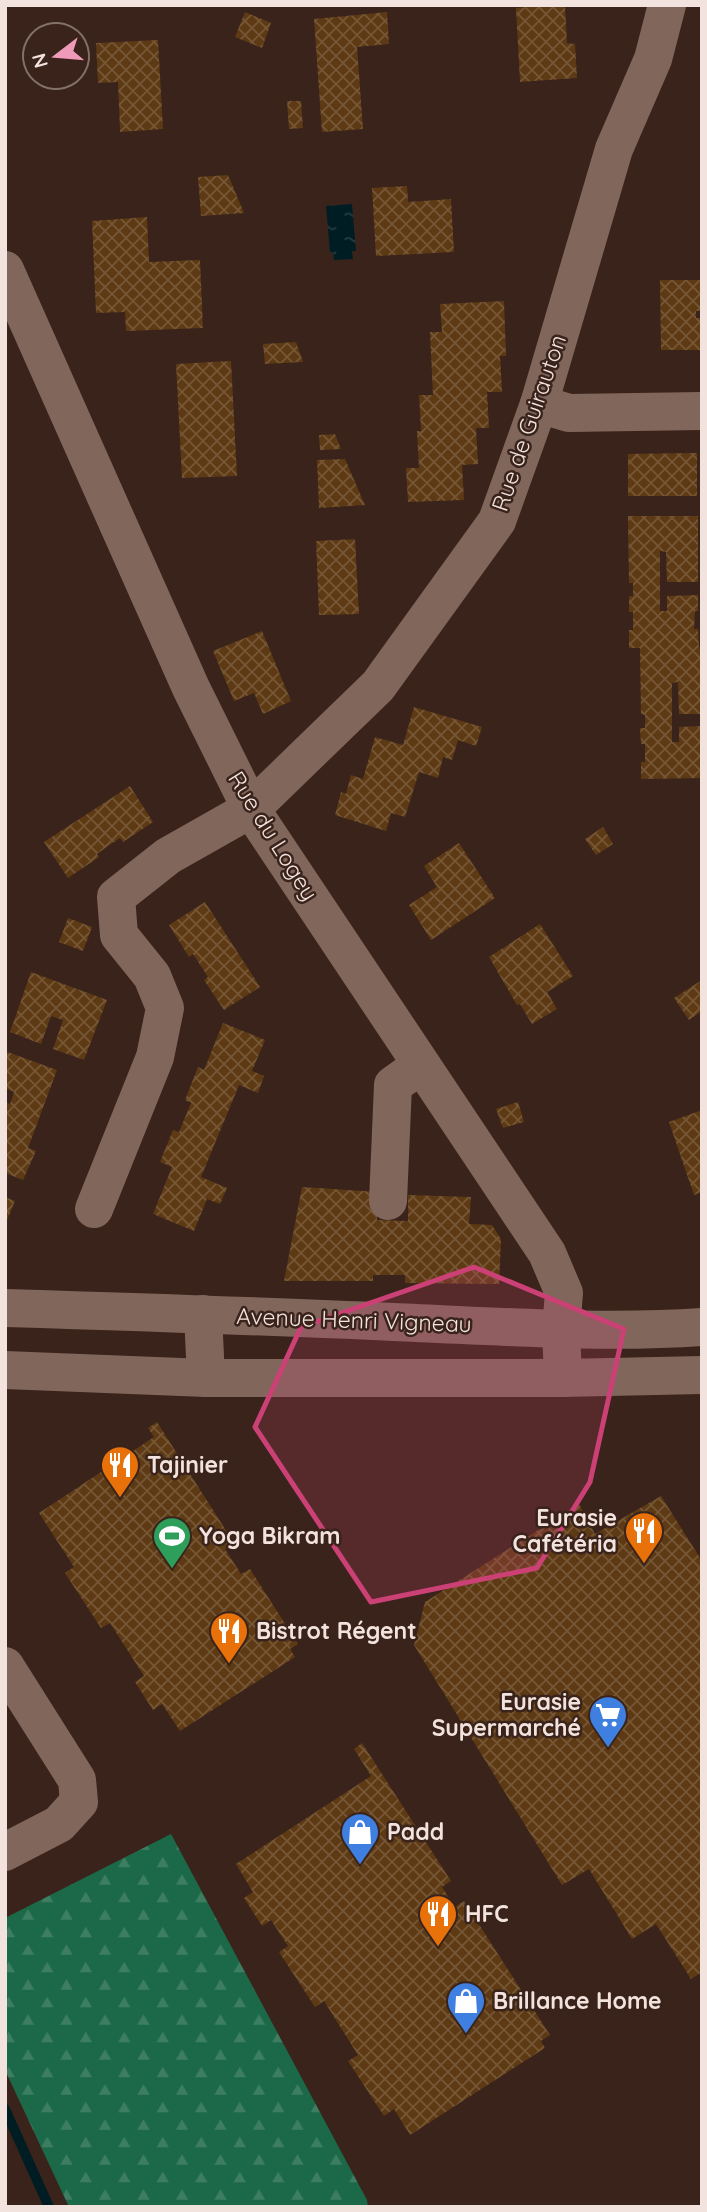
<svg xmlns="http://www.w3.org/2000/svg" width="707" height="2212" viewBox="0 0 707 2212" font-family="Quicksand,sans-serif">
  <defs>
    <pattern id="forest-firs" width="22" height="20" patternUnits="userSpaceOnUse" patternTransform="scale(1.75)"><rect width="22" height="20" fill="#1c6949"/><path d="M5 1l3.5 6h-7zM16 11l3.5 6h-7z" fill="#3d7e63"/></pattern>
    <pattern id="water-ripples" width="26" height="14" patternUnits="userSpaceOnUse" patternTransform="scale(1.75)"><rect width="26" height="14" fill="#011d24"/><path d="M2 4q2-2 4 0t4 0M15 11q2-2 4 0t4 0" fill="none" stroke="#263e43"/></pattern>
    <pattern id="building-cross-hatch" width="8" height="8" patternUnits="userSpaceOnUse" patternTransform="scale(1.75)"><rect width="8" height="8" fill="#5d3a13"/><path d="M0 0l8 8M0 8l8-8" fill="none" stroke="#755635"/></pattern>
  </defs>
  <rect width="100%" height="100%" fill="#39231a"/>
  <path fill="url(#forest-firs)" d="M171,1834L367,2200L368,2207H69L5,2070V1918Z"/>
  <path fill="url(#water-ripples)" d="M352,204L356,251H352L353,259L334,260L333,253H330L326,206Z"/>
  <g fill="none" stroke-linecap="round" stroke-linejoin="round">
    <path stroke="#011d24" stroke-width="10" d="M5,2109L49,2207"/>
  </g>
  <g fill="url(#building-cross-hatch)">
    <path d="M528,5L565,6L567,43L575,44L577,78L520,82L516,8L528,7Z"/>
    <path d="M245,12L271,23L262,48L235,37Z"/>
    <path d="M387,12L389,44L357,47L363,129L322,132L314,19Z"/>
    <path d="M158,40L163,129L120,132L118,82L98,83L96,43Z"/>
    <path d="M287,101H301L303,128L289,129Z"/>
    <path d="M228,175L244,213L201,216L198,177Z"/>
    <path d="M407,186L408,202L451,199L454,252L376,256L372,188Z"/>
    <path d="M147,217L149,262L200,260L203,328L126,331L125,312L96,313L92,221Z"/>
    <path d="M660,280H702V311H696V318H702V350H661Z"/>
    <path d="M504,301L506,356H500L502,392H487L489,428H476L478,464L462,465L464,500L408,502L406,468H419L417,431H421L419,395H433L430,332H442L440,304Z"/>
    <path d="M296,342L303,362L265,364L263,344Z"/>
    <path d="M231,361L237,476L182,478L176,364Z"/>
    <path d="M335,434L341,449L320,450L319,435Z"/>
    <path d="M697,453V496H628V454Z"/>
    <path d="M345,459L365,505L319,508L317,460Z"/>
    <path d="M628,516H698V582H667L666,552L660,551V611H667V596L698,595V611H695L694,629H698L699,647H702V714H679L678,682L672,683V742H679V727L702,726V778L641,779V762H645V744H641L640,728H645V715L641,714L640,648H629V630H633V612H629V596H633V583H629Z"/>
    <path d="M355,539L359,614L319,615L316,541Z"/>
    <path d="M262,631L291,701L263,714L254,693L234,701L213,651Z"/>
    <path d="M414,707L482,727L476,746L458,740L452,760L443,757L438,778L419,772L405,817L391,813L386,831L335,815L341,792L346,794L351,775L363,779L375,737L403,745Z"/>
    <path d="M130,786L153,822L123,842L120,838L108,846L97,854L99,857L68,878L44,842Z"/>
    <path d="M603,827L613,844L596,855L585,839Z"/>
    <path d="M459,843L495,898L431,940L409,905L437,887L424,866Z"/>
    <path d="M205,902L260,987L224,1010L204,980L208,977L193,954L189,957L169,925Z"/>
    <path d="M68,918L92,927L83,951L59,942Z"/>
    <path d="M540,924L573,976L547,992L557,1009L532,1024L520,1004L517,1005L489,957Z"/>
    <path d="M31,972L107,1000L84,1060L53,1049L63,1020L51,1016L41,1044L10,1032Z"/>
    <path d="M702,980V1011L689,1020L674,998Z"/>
    <path d="M223,1023L265,1040L252,1071L264,1076L258,1093L239,1085L201,1177L227,1188L220,1204L207,1199L194,1231L153,1214L172,1167L160,1162L173,1130L179,1132L191,1103L185,1100L198,1067L204,1070Z"/>
    <path d="M5,1051L57,1070L28,1148L36,1151L23,1180L5,1173V1102L10,1104L14,1092L5,1088Z"/>
    <path d="M518,1102L524,1122L503,1128L496,1109Z"/>
    <path d="M702,1110V1192L694,1195L669,1122Z"/>
    <path d="M302,1187L378,1192L377,1220L408,1221V1195L471,1197L469,1224L492,1225L501,1239L499,1284L405,1283V1275H373V1281H284Z"/>
    <path d="M5,1197L15,1201L5,1225Z"/>
    <path d="M157,1422L234,1543L225,1549L241,1574L250,1569L298,1644L290,1649L295,1657L180,1731L162,1704L153,1710L135,1682L144,1676L110,1623L101,1628L65,1573L74,1567L39,1513L154,1437L148,1428Z"/>
    <path d="M661,1496L702,1561V1972L691,1979L656,1924L632,1939L589,1869L562,1885L414,1645L425,1602L579,1504L595,1534Z"/>
    <path d="M362,1743L451,1881L442,1887L455,1907L464,1901L550,2035L541,2041L545,2048L410,2135L394,2109L384,2116L348,2061L358,2055L324,2001L315,2007L279,1952L288,1946L271,1920L262,1926L244,1898L253,1892L236,1864L371,1776L354,1749Z"/>
  </g>
  <g fill="none" stroke-linecap="round" stroke-linejoin="round">
    <g stroke="#81665c" stroke-width="38">
      <path d="M5,270L191,688L251,809L547,1253L564,1293L561,1329L563,1378"/>
      <path d="M539,404L569,413L702,411"/>
      <path d="M388,1201L393,1085L421,1065"/>
      <path d="M94,1209L155,1057L165,1008L152,976L119,935L116,897L168,856L251,809L378,686L497,521L539,404L614,149L653,59L667,5"/>
      <path d="M5,1308C135,1312 264,1316 393,1322C496,1326 599,1334 702,1327"/>
      <path d="M203,1314L206,1378"/>
      <path d="M5,1370L206,1378H563L702,1375"/>
      <path d="M5,1666L77,1780L79,1802L59,1824L5,1852"/>
    </g>
  </g>
  <path fill="#cc4175" fill-opacity="0.2" stroke="#cc4175" stroke-width="5" stroke-linejoin="round" d="M474,1267L624,1329L590,1482L537,1568L371,1602L255,1427L301,1327Z"/>
  <defs>
    <symbol id="restaurant-pin" viewBox="-11 -11 22 30"><path d="M0 17L-7.5 6A9.5 9.5 0 1 1 7.5 6Z" fill="#e8710a" stroke="#39231a"/><path d="M-5-6h1v4h1v-4h1v4h1v-4h1v5L-1.5 .5V6h-2V.5L-5-1ZM5-6V6H3V1.5H1.5Q1.5-4 5-6Z" fill="#fff"/></symbol>
    <symbol id="stadium-pin" viewBox="-11 -11 22 30"><path d="M0 17L-7.5 6A9.5 9.5 0 1 1 7.5 6Z" fill="#2e9e5b" stroke="#39231a"/><path d="M0-5a6.5 5 0 1 0 0 10a6.5 5 0 1 0 0-10ZM-3.5-1.8h7v3.6h-7Z" fill="#fff"/></symbol>
    <symbol id="supermarket-pin" viewBox="-11 -11 22 30"><path d="M0 17L-7.5 6A9.5 9.5 0 1 1 7.5 6Z" fill="#3f7fe0" stroke="#39231a"/><path d="M-6-5.5h2.5l.6 2H6L4.5 2H-2.5L-4.4-4H-6ZM-1.5 3.2a1.3 1.3 0 1 0 .1 0ZM3 3.2a1.3 1.3 0 1 0 .1 0Z" fill="#fff"/></symbol>
    <symbol id="shop-pin" viewBox="-11 -11 22 30"><path d="M0 17L-7.5 6A9.5 9.5 0 1 1 7.5 6Z" fill="#3f7fe0" stroke="#39231a"/><path d="M-5-2.5h2.3a2.7 3.5 0 0 1 5.4 0H5L5.5 6h-11ZM-1.5-2.5h3a1.5 2.3 0 0 0-3 0Z" fill="#fff"/></symbol>
  </defs>
  <g fill-rule="evenodd">
    <use href="#restaurant-pin" x="98" y="1443" width="44" height="60"/>
    <use href="#restaurant-pin" x="622" y="1509" width="44" height="60"/>
    <use href="#stadium-pin" x="150" y="1514" width="44" height="60"/>
    <use href="#restaurant-pin" x="207" y="1609" width="44" height="60"/>
    <use href="#supermarket-pin" x="586" y="1693" width="44" height="60"/>
    <use href="#shop-pin" x="338" y="1810" width="44" height="60"/>
    <use href="#restaurant-pin" x="416" y="1892" width="44" height="60"/>
    <use href="#shop-pin" x="444" y="1979" width="44" height="60"/>
  </g>
  <g text-anchor="middle" stroke-width="5" stroke-linejoin="round" paint-order="stroke">
    <g font-size="23" fill="#f3e3de" stroke="#39231a">
      <text transform="translate(529 423) rotate(-71)" y="8">Rue de Guirauton</text>
      <text transform="translate(273 836) rotate(58)" y="8">Rue du Logey</text>
      <text transform="translate(354 1320) rotate(2)" y="8">Avenue Henri Vigneau</text>
    </g>
    <g font-size="23" font-weight="bold" fill="#f3e3de" stroke="#39231a" text-anchor="start">
      <text x="147" y="1473">Tajinier</text>
      <text x="617" y="1526" text-anchor="end">Eurasie<tspan x="617" dy="26">Cafétéria</tspan></text>
      <text x="199" y="1544">Yoga Bikram</text>
      <text x="256" y="1639">Bistrot Régent</text>
      <text x="581" y="1710" text-anchor="end">Eurasie<tspan x="581" dy="26">Supermarché</tspan></text>
      <text x="387" y="1840">Padd</text>
      <text x="465" y="1922">HFC</text>
      <text x="493" y="2009">Brillance Home</text>
    </g>
  </g>
  <rect width="707" height="2212" fill="none" stroke="#f3e3de" stroke-width="14"/>
  <g transform="translate(56 56) rotate(254)"><circle r="33" fill="#39231a" stroke="#837068" stroke-width="2"/>
  <path d="M0-5L12 26L0 18L-12 26Z" fill="#ef9ab8"/>
  <text y="-10" font-size="19" font-weight="bold" text-anchor="middle" fill="#f3e3de">N</text>
  </g>
</svg>
